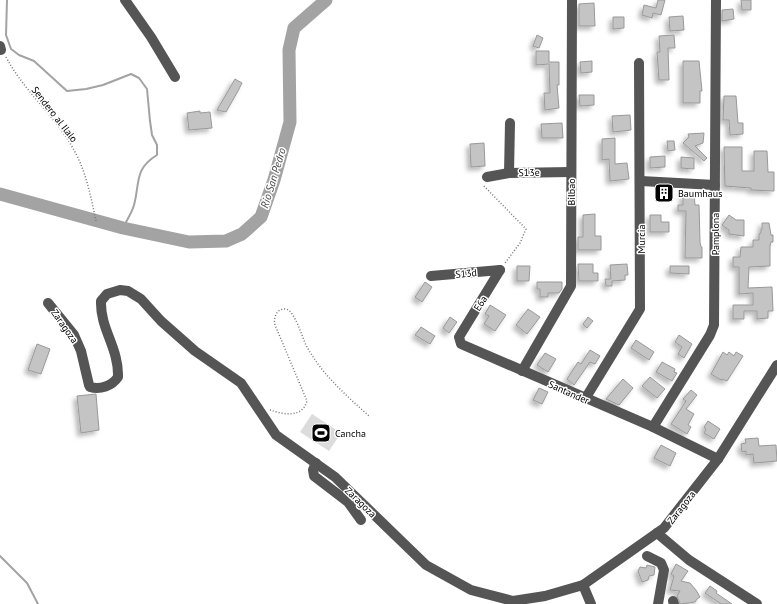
<svg xmlns="http://www.w3.org/2000/svg" width="777" height="604" viewBox="0 0 777 604" font-family="'PT Sans',sans-serif">
  <defs>
    <filter id="shadow"><feDropShadow dx="-3.5" dy="3.5" stdDeviation="2" flood-color="#0004"/></filter>
  </defs>
  <rect width="100%" height="100%" fill="#fff"/>
  <path fill="#dcdcdc" d="M312,414L341,433L329,451L300,432Z"/>
  <g fill="none" stroke-linecap="round" stroke-linejoin="round">
    <g stroke="#a3a3a3" stroke-width="2">
      <path d="M7,0L6,35L11,49L19,55L34,61L67,91L86,89L103,85L131,74L139,78L147,89L150,121L152,135L157,145V155C134,169 140,183 134,205C132,213 126,221 123,228"/>
      <path d="M0,556L27,583L38,604"/>
    </g>
    <path stroke="#a3a3a3" stroke-width="13" d="M0,194L123,228L189,242L226,241L242,234L261,217L274,180L290,122L289,50L294,28L326,0"/>
  </g>
  <g fill="#c4c4c4" stroke="#999" filter="url(#shadow)">
    <path d="M658,0H665L661,15L653,13L652,18L642,15L644,5L656,8Z"/>
    <path d="M741,0H751V10H742Z"/>
    <path d="M594,3L595,26H579V4Z"/>
    <path d="M733,9L734,19L722,21V10Z"/>
    <path d="M683,16L684,30L670,31L669,17Z"/>
    <path d="M613,17H624V28L613,29Z"/>
    <path d="M537,35L543,38L539,48L533,46Z"/>
    <path d="M674,35L675,48H668L669,80H659L657,52H660L659,36Z"/>
    <path d="M536,51H549V62H559V85H557L559,108L545,110L544,93H550L549,64L536,65Z"/>
    <path d="M592,61V72L581,73L580,62Z"/>
    <path d="M683,61H699L702,91H700V103H683Z"/>
    <path d="M235,79L242,83L238,91L226,112L217,110Z"/>
    <path d="M579,95H594V105L580,106Z"/>
    <path d="M724,96H736L738,123H743V134L730,135L729,120H723Z"/>
    <path d="M200,111V113L210,112L212,128L189,130L187,113Z"/>
    <path d="M630,115L631,130L613,132L612,116Z"/>
    <path d="M562,123L563,138H542L541,124Z"/>
    <path d="M704,133L703,143L695,146L707,158L704,161L683,143L689,137L688,134Z"/>
    <path d="M615,138V164L627,163L629,179L610,181L609,159L602,160V139Z"/>
    <path d="M667,141H674L675,150L668,151Z"/>
    <path d="M484,143L485,166L471,167L470,144Z"/>
    <path d="M724,147H742V171H754V151H767L768,172H774V191L751,190V188L725,186Z"/>
    <path d="M665,156V167L650,168V157Z"/>
    <path d="M681,157L694,158V169L681,168Z"/>
    <path d="M694,194L695,205H699L700,242L701,247H702V258H685L686,211H678V205H683V195Z"/>
    <path d="M595,214V236H601V250H578V237H583V215Z"/>
    <path d="M650,215H661V222H669V232H650Z"/>
    <path d="M729,215L736,220H744V236L729,234V230L722,225Z"/>
    <path d="M762,223H769L771,235H773V242H771L770,246V266L749,267L748,288L772,287L773,311H768V318L757,319V311H744V319H733V305H753V293L739,294V267H733V257H740L741,247H753V240H759V234L761,233V229H762Z"/>
    <path d="M578,264H593V273H598V281H579Z"/>
    <path d="M627,264L628,275H625V280L612,281V286H606L605,279H611L610,265Z"/>
    <path d="M517,266H530L529,281H517Z"/>
    <path d="M670,266H689V274L670,273Z"/>
    <path d="M425,282L432,287L422,302L415,297Z"/>
    <path d="M537,282H562V289L559,293H548V297H540V289H537Z"/>
    <path d="M490,305L506,315L495,331L484,324L489,316L485,314Z"/>
    <path d="M528,309L540,317L527,334L516,325Z"/>
    <path d="M450,317L457,322L449,333L443,328Z"/>
    <path d="M588,317L593,321L587,328L583,324Z"/>
    <path d="M421,327L435,336L430,344L415,335Z"/>
    <path d="M679,335L692,344L684,358L678,354L682,347L675,342Z"/>
    <path d="M636,340L654,352L649,360L631,348Z"/>
    <path d="M37,344L50,349L41,374L28,370Z"/>
    <path d="M590,350L600,356L595,364L590,362L574,385L567,379L578,362L581,364Z"/>
    <path d="M723,352L727,355L729,352L734,356L736,352L743,356L727,381L722,379L721,380L711,374Z"/>
    <path d="M545,353L556,359L548,372L537,365Z"/>
    <path d="M662,362L675,369L674,372L677,373L672,381L656,372Z"/>
    <path d="M650,377L665,389L657,398L642,386Z"/>
    <path d="M623,379L633,388L619,405L606,399Z"/>
    <path d="M539,388L548,392L542,404L533,400Z"/>
    <path d="M691,390L697,395L686,409L694,414L688,425L691,427L687,434L671,424L686,401L683,399Z"/>
    <path d="M96,394L99,430L81,433L77,396Z"/>
    <path d="M708,421L720,429L714,439L704,433L706,429L704,427Z"/>
    <path d="M758,438L759,446L776,445L777,461L754,463L753,454L746,455V451L742,452L741,444L746,443L745,439Z"/>
    <path d="M661,445L676,453L670,466L654,458Z"/>
    <path d="M676,564L688,571L681,581L690,583L696,590L700,597L697,599L695,602L680,604L677,596L680,591L670,590L674,576L671,574Z"/>
    <path d="M647,565L655,567L654,575L649,576L648,580L642,582L638,571L640,567L646,568Z"/>
    <path d="M710,586L717,591L716,593L732,604H721L705,593Z"/>
  </g>
  <g fill="none" stroke-linecap="round" stroke-linejoin="round">
    <g stroke="#777" stroke-width="1.5" stroke-dasharray="1 2" stroke-linecap="butt">
      <path d="M6,57C25,93 58,118 76,154C87,175 91,198 96,221"/>
      <path d="M484,186L526,229L520,243L505,263"/>
      <path d="M270,410C282,414 302,419 307,401L275,325C273,317 277,308 286,309C295,311 302,337 306,345C322,375 345,394 370,417"/>
    </g>
    <g stroke="#555" stroke-width="10">
      <path d="M125,0L151,37L175,77"/>
      <path d="M0,46L1,50"/>
      <path d="M509,173L510,123"/>
      <path d="M487,177L509,173L571,172"/>
      <path d="M641,181L715,185"/>
      <path d="M500,270L459,337L461,344L653,427L718,459"/>
      <path d="M431,276L500,270"/>
      <path d="M48,303L74,335L81,351L89,385L90,387C100,390 112,386 118,377C119,348 100,329 101,301L107,294L120,290L128,291L141,299L161,321L195,351L241,383L276,435L335,477L426,565L471,590L513,601L545,596L583,585L664,528L718,459L777,365"/>
      <path d="M522,371L571,286L572,0"/>
      <path d="M585,399L640,309L639,63"/>
      <path d="M653,427L710,335L714,325L716,0"/>
      <path d="M316,463L313,470L314,476L348,502L361,520"/>
      <path d="M657,533L689,560L757,604"/>
      <path d="M647,556L661,563L664,570L658,604"/>
      <path d="M583,585L591,604"/>
      <path d="M673,601L674,604"/>
    </g>
  </g>
  <defs>
    <symbol id="building-square" viewBox="-11 -11 22 22"><rect x="-9" y="-9" width="18" height="18" rx="4" fill="#000" stroke="#fff"/><path d="M-4-6H4V6H1V3H-1V6H-4ZM-2.5-4.3h1.7v1.8h-1.7ZM.8-4.3h1.7v1.8H.8ZM-2.5-1h1.7V.8h-1.7ZM.8-1h1.7V.8H.8Z" fill="#fff"/></symbol>
    <symbol id="stadium-square" viewBox="-11 -11 22 22"><rect x="-9" y="-9" width="18" height="18" rx="4" fill="#000" stroke="#fff"/><path d="M0-5a6.5 5 0 1 0 0 10a6.5 5 0 1 0 0-10ZM-3.5-1.8h7v3.6h-7Z" fill="#fff"/></symbol>
  </defs>
  <g fill-rule="evenodd">
    <use href="#building-square" x="653" y="182" width="22" height="22"/>
    <use href="#stadium-square" x="310" y="422" width="22" height="22"/>
  </g>
  <g text-anchor="middle" stroke-width="3" stroke-linejoin="round" paint-order="stroke">
    <g font-size="10" fill="#000" stroke="#fff">
      <text transform="translate(55 114) rotate(52)" y="4">Sendero al Ilalo</text>
      <text transform="translate(529 172) rotate(-1)" y="4">S13e</text>
      <text transform="translate(571 192) rotate(-90)" y="4">Bilbao</text>
      <text transform="translate(715 234) rotate(-90)" y="4">Pamplona</text>
      <text transform="translate(641 239) rotate(-90)" y="4">Murcia</text>
      <text transform="translate(466 273) rotate(-6)" y="4">S13d</text>
      <text transform="translate(480 303) rotate(-58)" y="4">E6a</text>
      <text transform="translate(65 326) rotate(55)" y="4">Zaragoza</text>
      <text transform="translate(569 392) rotate(24)" y="4">Santander</text>
      <text transform="translate(361 502) rotate(44)" y="4">Zaragoza</text>
      <text transform="translate(681 507) rotate(-52)" y="4">Zaragoza</text>
    </g>
    <g font-size="10" fill="#000" stroke="#fff" text-anchor="start">
      <text x="678" y="197">Baumhaus</text>
      <text x="335" y="437">Cancha</text>
    </g>
    <g font-size="11" font-style="italic" fill="#444" stroke="#fff">
      <text transform="translate(273 178) rotate(-73)" y="4">Río San Pedro</text>
    </g>
  </g>
</svg>
